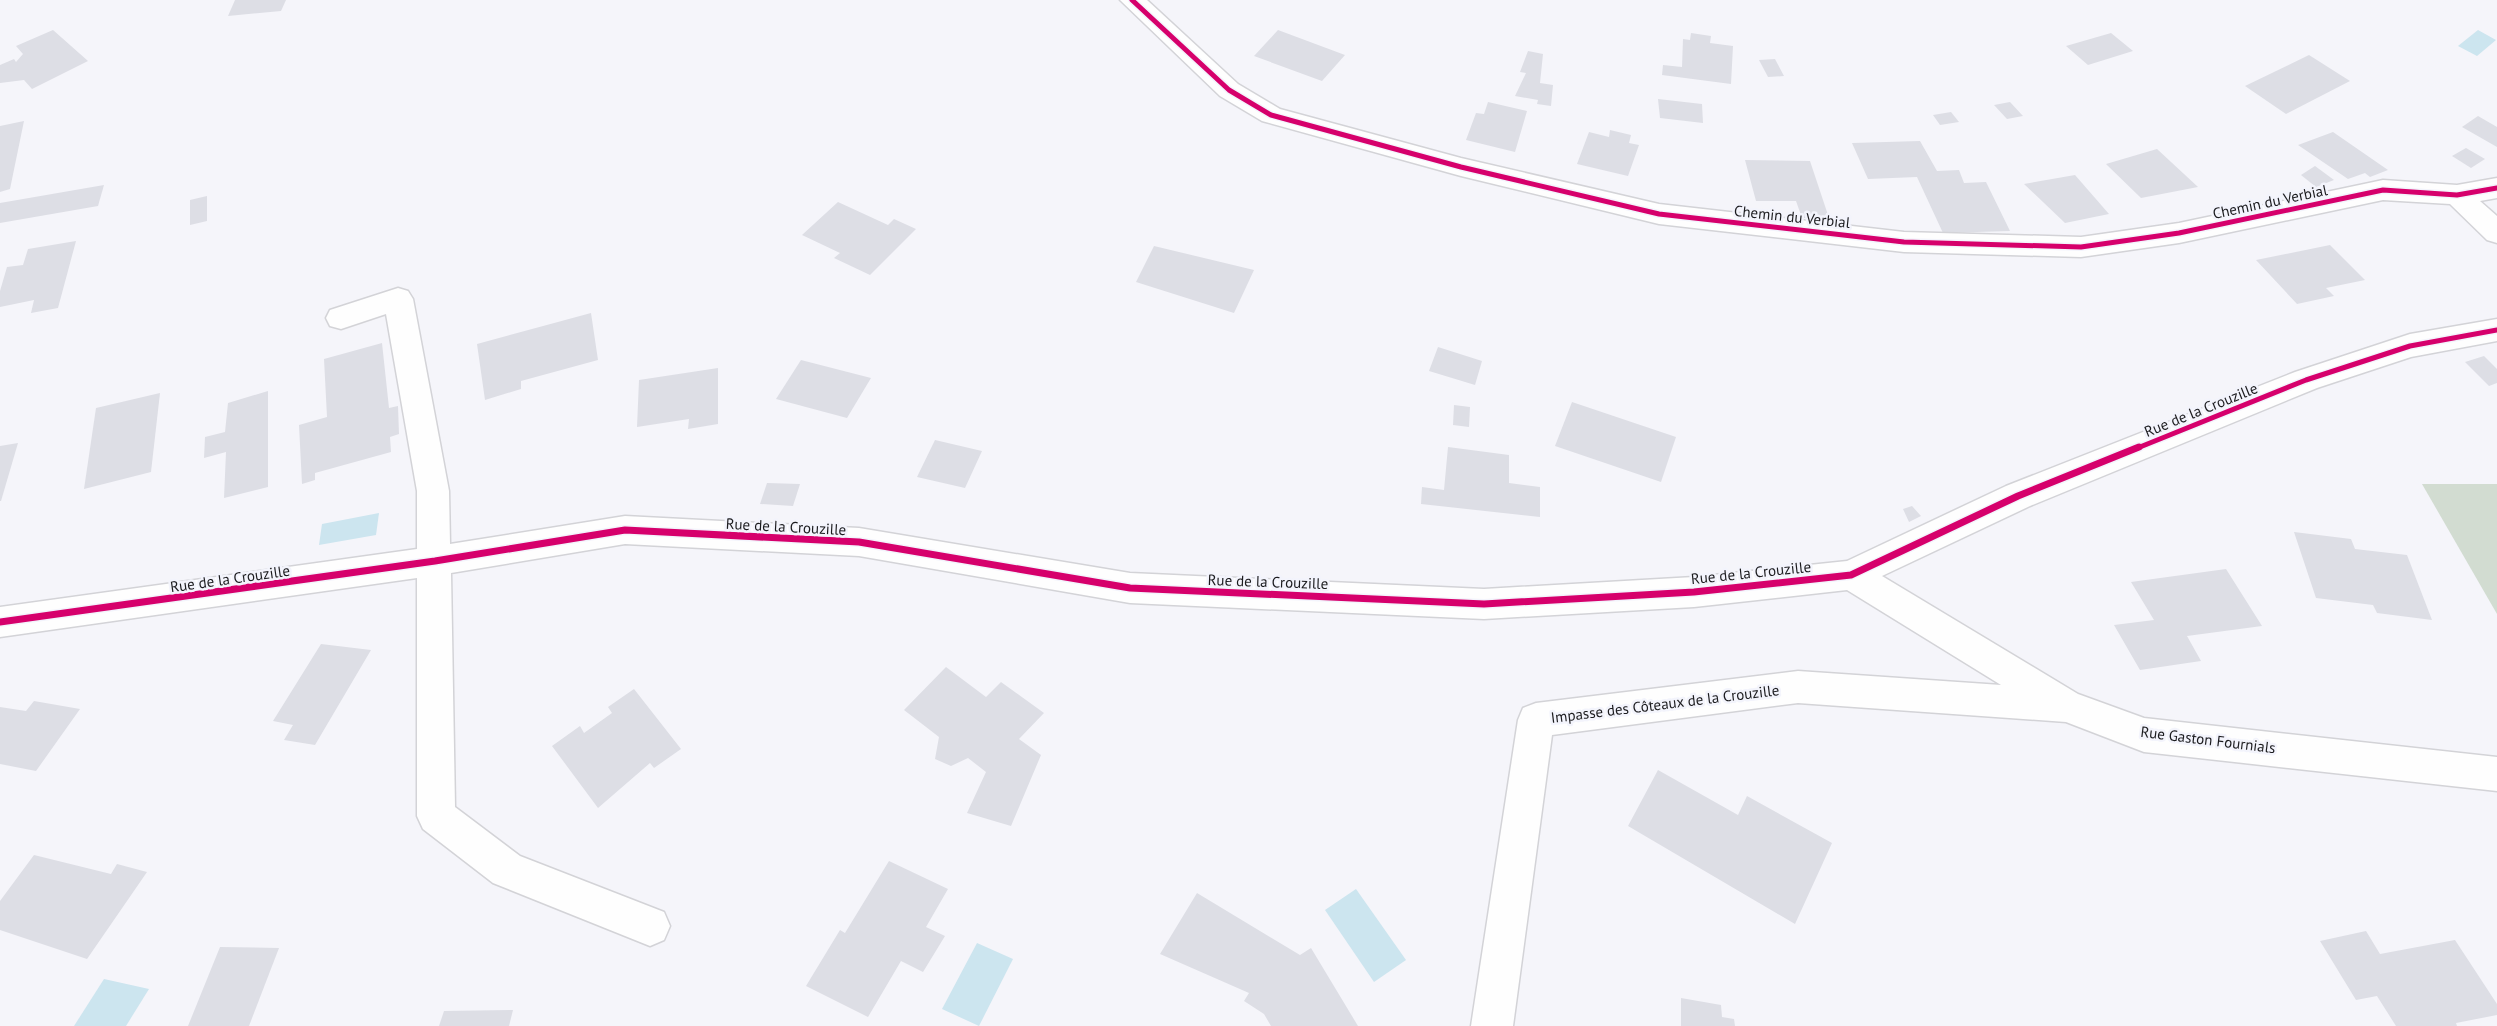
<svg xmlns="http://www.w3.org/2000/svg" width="2497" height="1026" viewBox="0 0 2497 1026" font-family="'PT Sans',sans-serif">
  <rect width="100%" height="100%" fill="#f5f5fa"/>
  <path fill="#d2dcd1" d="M2422,484H2497V614Z"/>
  <g fill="#cce5ef">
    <path d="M2478,30L2496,40L2477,56L2458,46Z"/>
    <path d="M379,513L376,535L319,545L322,524Z"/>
    <path d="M1356,889L1406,960L1374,982L1325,910Z"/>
    <path d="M977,943L1013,959L979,1026L942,1009Z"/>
    <path d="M104,979L149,989L126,1026H74Z"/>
  </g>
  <g fill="#dddee5">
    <path d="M235,0H286L281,11L228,16Z"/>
    <path d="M53,30L88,61L32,89L24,80L0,83V65L14,59L16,62L23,54L16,46Z"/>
    <path d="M1278,30L1345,55L1322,81L1254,56Z"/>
    <path d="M1691,33L1711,36L1710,43L1733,46L1731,84L1662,75L1663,65L1682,67L1683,39L1690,40Z"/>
    <path d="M2111,33L2133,51L2088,65L2066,46Z"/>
    <path d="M1528,51L1543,54L1540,83L1553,85L1551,106L1537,104L1538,100L1515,96L1526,73L1520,72Z"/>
    <path d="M2309,55L2350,81L2286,114L2245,86Z"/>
    <path d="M1775,59L1784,76L1768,77L1759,60Z"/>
    <path d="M1658,99L1702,104L1703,123L1660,118Z"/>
    <path d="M1488,102L1527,111L1515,152L1466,140L1476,113L1484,114Z"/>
    <path d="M2010,102L2023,116L2007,119L1994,105Z"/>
    <path d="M1951,112L1959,122L1940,125L1933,115Z"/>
    <path d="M2478,116L2497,127V147L2462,127Z"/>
    <path d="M24,121L10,189L0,192V126Z"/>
    <path d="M1610,130L1631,135L1629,143L1639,145L1628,176L1577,164L1589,132L1609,137Z"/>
    <path d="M2333,132L2388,170L2370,177L2365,173L2348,179L2298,145Z"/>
    <path d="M1920,141L1937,171L1959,170L1964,183L1986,182L2010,231L1943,233L1917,177L1868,179L1852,143Z"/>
    <path d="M2466,148L2485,159L2471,168L2452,156Z"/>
    <path d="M2157,149L2198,187L2141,198L2106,164Z"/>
    <path d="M1745,160L1810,161L1829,218H1802L1796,201H1756Z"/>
    <path d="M2315,166L2334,180L2316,187L2301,175Z"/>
    <path d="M2075,175L2109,214L2065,223L2024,184Z"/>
    <path d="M104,185L98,206L0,223V203Z"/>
    <path d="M207,196V221L190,225V200Z"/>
    <path d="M838,202L888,225L894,219L916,229L870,275L834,258L840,253L802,235Z"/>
    <path d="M76,241L58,308L31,313L34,300L0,307V291L7,267L23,265L28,249Z"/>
    <path d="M2330,245L2365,280L2326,288L2334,296L2297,304L2256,260Z"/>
    <path d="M1154,246L1254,270L1234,313L1136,282Z"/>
    <path d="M591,313L598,360L521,381V389L485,400L477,344Z"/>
    <path d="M382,343L389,408L398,406L399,434L390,437L391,452L315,473V480L302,484L299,425L327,417L324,359Z"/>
    <path d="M1438,347L1482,361L1475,385L1429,371Z"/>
    <path d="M2484,356L2497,369V383L2489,386L2465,362Z"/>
    <path d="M801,360L871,378L847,418L776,399Z"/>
    <path d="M718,368V424L688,429L689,419L637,427L639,380Z"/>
    <path d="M268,391V487L224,498L226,452L204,458L205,437L225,432L228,403Z"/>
    <path d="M160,393L151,472L84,489L96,408Z"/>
    <path d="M1572,402L1676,437L1661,482L1555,446Z"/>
    <path d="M1454,405L1470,407L1469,427L1453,425Z"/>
    <path d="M935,440L982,451L965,488L917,477Z"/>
    <path d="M18,443L1,501H0V446Z"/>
    <path d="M1448,447L1509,455V483L1540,487V517L1421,504L1422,487L1444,490Z"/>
    <path d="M767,483L800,484L793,506L760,504Z"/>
    <path d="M1912,506L1921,516L1909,522L1903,509Z"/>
    <path d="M2294,532L2351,539L2355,549L2407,555L2432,620L2377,613L2373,605L2316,598Z"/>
    <path d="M2226,569L2262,626L2187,636L2201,661L2140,670L2114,625L2154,620L2131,582Z"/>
    <path d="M321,644L371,650L315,745L284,740L293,725L273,721Z"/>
    <path d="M946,667L986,697L1001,682L1044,713L1019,739L1041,755L1011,826L967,813L986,772L968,758L951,766L935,759L939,737L904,710Z"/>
    <path d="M634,689L681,749L654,768L650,763L598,808L552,746L580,726L584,733L612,713L608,707Z"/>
    <path d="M34,701L80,709L36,771L0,764V707L26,711Z"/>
    <path d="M1658,770L1738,815L1747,796L1832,843L1795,924L1628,826Z"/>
    <path d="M34,855L111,874L117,864L147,872L87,959L0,930V901Z"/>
    <path d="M889,861L948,889L926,927L945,936L923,972L901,961L868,1017L806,986L840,930L845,933Z"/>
    <path d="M1197,893L1300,955L1311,948L1358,1026H1271L1264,1014L1244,1001L1249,993L1160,954Z"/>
    <path d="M2366,931L2380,954L2455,940L2497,1004V1015L2456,1023L2457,1026H2396L2377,996L2356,1000L2320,941Z"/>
    <path d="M220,947L279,948L249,1026H188Z"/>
    <path d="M1681,998L1721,1005L1722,1017L1734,1019L1735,1026H1681Z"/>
    <path d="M513,1010L509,1026H439L444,1011Z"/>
  </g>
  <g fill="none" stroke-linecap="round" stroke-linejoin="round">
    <defs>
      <g id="minor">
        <path d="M1120,0H1147L1238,84L1280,109L1461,158L1659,204L1904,232L2081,237L2179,223L2383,180L2457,185L2497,178V198L2480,201L2497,216V243L2487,240L2450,204L2383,200L2179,243L2081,257L1904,252L1659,224L1461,176L1262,121L1220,96Z"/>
        <path d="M398,288L408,291L413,299L449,491L450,544L625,516L859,528L1130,573L1484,589L1694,577L1847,561L2006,486L2295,372L2410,334L2497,319V341L2411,357L2317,388L2030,506L1882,576L2078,694L2144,718L2497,757V791L2144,752L2066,722L1798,703L1552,735L1513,1026H1471L1518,720L1523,708L1536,703L1798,671L2001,685L1847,590L1694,607L1484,619L1130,603L859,556L625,544L451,573L455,807L520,856L664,912L670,926L664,940L650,946L493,883L423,829L417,816V578L0,637V607L417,549V491L386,314L341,329L330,326L326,318L330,310Z"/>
      </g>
    </defs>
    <use href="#minor" stroke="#d3d3d7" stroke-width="3"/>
    <use href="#minor" fill="#fefefe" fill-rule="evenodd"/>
    <defs>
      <g id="cycleway-far1">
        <path d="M1132,0L1229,90L1271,115L1461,167L1659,214L1904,242L2081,247L2179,233L2383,190L2457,195L2497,188"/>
        <path d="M2135,449L2306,380L2410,346L2497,330"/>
      </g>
      <path id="cycleway" d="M0,622L435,561L625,530L859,542L1130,588L1484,604L1694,592L1851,575L2018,496L2139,447"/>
    </defs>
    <use href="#cycleway-far1" stroke="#f3f4fc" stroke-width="8"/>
    <use href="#cycleway" stroke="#f3f4fc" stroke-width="10"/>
    <use href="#cycleway-far1" stroke="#d6006c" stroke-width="5"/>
    <use href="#cycleway" stroke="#d6006c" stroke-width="7"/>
  </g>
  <g text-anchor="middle" stroke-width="5" stroke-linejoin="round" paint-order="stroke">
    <g font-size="15" fill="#1b1b1e" stroke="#f3f4fc">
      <text transform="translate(2270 202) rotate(-12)" y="5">Chemin du Verbial</text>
      <text transform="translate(1792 217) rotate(6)" y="5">Chemin du Verbial</text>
      <text transform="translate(2201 410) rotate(-22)" y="5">Rue de la Crouzille</text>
      <text transform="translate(786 527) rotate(3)" y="5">Rue de la Crouzille</text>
      <text transform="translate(1751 573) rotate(-6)" y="5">Rue de la Crouzille</text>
      <text transform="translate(230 579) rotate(-8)" y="5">Rue de la Crouzille</text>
      <text transform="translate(1268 582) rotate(2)" y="5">Rue de la Crouzille</text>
      <text transform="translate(1665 704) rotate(-7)" y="5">Impasse des Côteaux de la Crouzille</text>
      <text transform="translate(2208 740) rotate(7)" y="5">Rue Gaston Fournials</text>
    </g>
  </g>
</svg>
